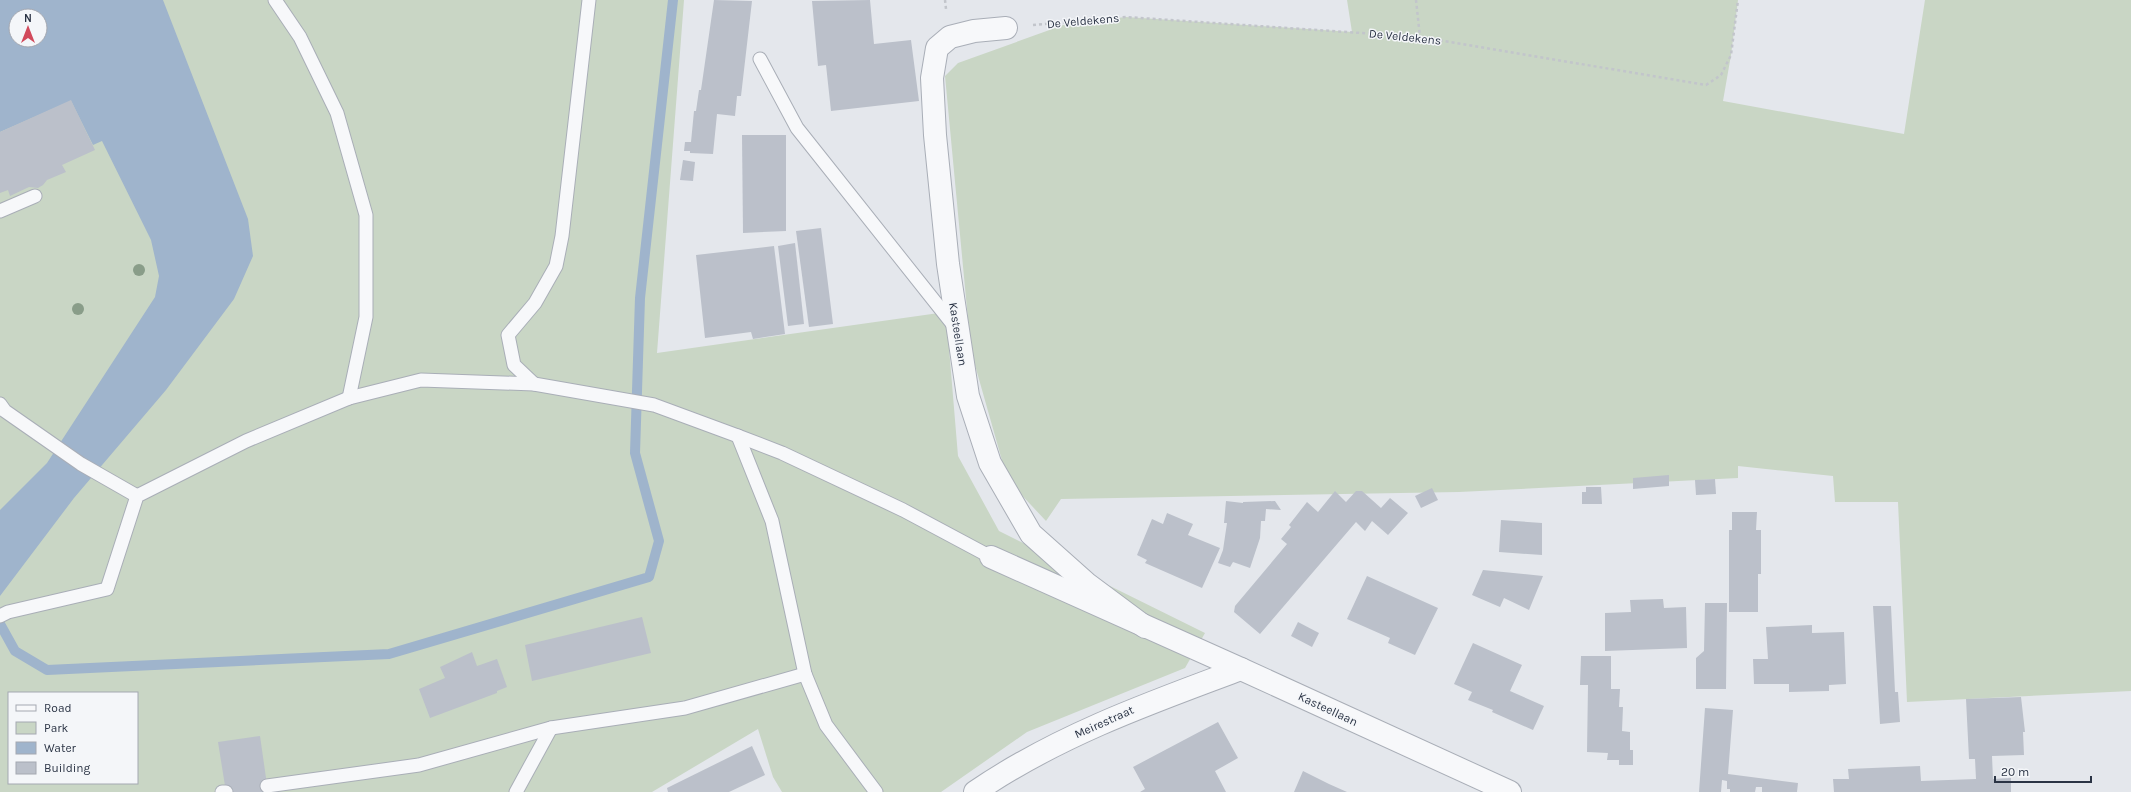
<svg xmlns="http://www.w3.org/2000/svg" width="2131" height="792" viewBox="0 0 2131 792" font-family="Karla,sans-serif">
  <rect width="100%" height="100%" fill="#e4e7ec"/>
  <g fill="#c9d6c5" fill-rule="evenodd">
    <path d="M0,0H684L657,353L946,312L958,456L999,531L1205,633L1185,668L1027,732L941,792H782L773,777L758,729L652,792H0ZM16,16H40V40H16ZM9,693H137V783H9Z"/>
    <path d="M1347,0H1738L1731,55L1723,101L1904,134L1925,0H2131V691L1907,702L1898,502H1835L1833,476L1738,466V478L1459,492L1061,499L1046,521L1016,489L1003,464L971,351L945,76L958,63L1069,23L1126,17L1352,32Z"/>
  </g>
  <path fill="#9fb4cc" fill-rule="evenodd" d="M0,0H163L248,219L253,256L234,299L166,390L74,498L0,596V510L47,463L155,297L159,276L151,240L102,141L93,145L71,101L0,132ZM16,16H40V40H16Z"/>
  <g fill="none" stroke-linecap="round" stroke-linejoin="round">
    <path stroke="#9fb4cc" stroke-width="10" d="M0,624L15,651L47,670L389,654L649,577L659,541L635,453L640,298L673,0"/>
  </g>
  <g fill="#bbc0ca">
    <path d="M714,0L752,1L741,96H737L735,116L717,114L713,154L690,153V151H684L685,142H691L694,111H696L699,90H701Z"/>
    <path d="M870,0L874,44L911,40L919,101L831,111L826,65L818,66L812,1Z"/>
    <path d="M71,100L95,150L62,165L66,172L47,180L43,185L38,188L29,187L10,196L8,190L0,193V132Z"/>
    <path d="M742,135H786V231L743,233Z"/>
    <path d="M683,160L695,162L693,181L680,180Z"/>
    <path d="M821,228L833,324L809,327L796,231Z"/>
    <path d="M795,243L804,324L788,326L778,246Z"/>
    <path d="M774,246L785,334L753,339L751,332L705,338L696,255Z"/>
    <path d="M1669,475V486L1633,489V478Z"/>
    <path d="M1715,479L1716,494L1696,495L1695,480Z"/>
    <path d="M1586,487H1601L1602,504H1582V492H1586Z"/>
    <path d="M1432,488L1438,500L1421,508L1415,496Z"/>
    <path d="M1335,491L1346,502L1356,491H1362L1381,508L1390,498L1408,513L1388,535L1372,521L1365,531L1356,522L1260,634L1234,612L1235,606L1287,544L1281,539L1291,527L1289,525L1307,502L1318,512Z"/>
    <path d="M1226,501L1243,503V502L1275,501L1281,510L1266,509L1265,521H1261L1260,538L1250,568L1233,562L1230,567L1218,563L1223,550L1227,523H1224Z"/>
    <path d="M1732,512H1757L1756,530H1761V574H1758V612H1729V530H1732Z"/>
    <path d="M1167,513L1193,524L1188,535L1220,548L1202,588L1145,563L1147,560L1137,555L1152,519L1163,524Z"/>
    <path d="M1501,520L1542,523V555L1499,552Z"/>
    <path d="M1483,570L1543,576L1529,610L1504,598L1500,607L1472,595Z"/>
    <path d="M1367,576L1438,608L1415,655L1388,643L1390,638L1347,619Z"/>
    <path d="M1663,599L1664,608L1686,607L1687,648L1605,651V613L1631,612L1630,600Z"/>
    <path d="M1705,603H1727L1726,689H1696V658L1704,651Z"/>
    <path d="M1873,606H1891L1895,692H1898L1900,722L1880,724Z"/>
    <path d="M642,617L651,653L532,681L525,645Z"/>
    <path d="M1298,622L1319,633L1312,647L1291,636Z"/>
    <path d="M1812,625V633L1844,632L1846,684L1829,685V691L1789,692V684H1754L1753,659H1768L1766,627Z"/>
    <path d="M1473,643L1522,665L1510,691L1544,706L1533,730L1492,712L1493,710L1468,700L1472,692L1454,684Z"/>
    <path d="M472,652L477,666L497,659L507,687L497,691V693L430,718L419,689L445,678L440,667Z"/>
    <path d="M1581,656H1611V689H1620L1619,707H1623L1622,731L1630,732V750H1633V765H1619V760H1607L1608,753L1587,752L1588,685H1580Z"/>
    <path d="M2021,697L2025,732H2023L2024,755L1992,756L1993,779L2011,778V792H1834L1833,779H1849L1848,769L1920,766L1921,781L1976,779L1975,759H1969L1966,699Z"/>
    <path d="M1705,708L1733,710L1728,774L1798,783L1797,792H1762V787H1756L1755,792H1730V789H1727V781L1722,780L1721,792H1699Z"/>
    <path d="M1218,722L1238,758L1215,771L1226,792H1140L1145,789L1133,767Z"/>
    <path d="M260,736L268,792H226L218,742Z"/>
    <path d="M752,746L765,775L729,792H668L667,788Z"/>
    <path d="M1303,771L1329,784L1347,792H1294Z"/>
  </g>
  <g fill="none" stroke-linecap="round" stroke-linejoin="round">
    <defs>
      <g id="service">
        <path d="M275,0L300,37L337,113L366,215V317L349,398"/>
        <path d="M760,59L797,128L955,327"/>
        <path d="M0,211L35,196"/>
        <path d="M534,384L514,365L508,335L535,303L556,266L562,236L589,0"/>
        <path d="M0,404L5,411L81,464L137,496"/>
        <path d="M738,436L772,521L805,674L826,725L876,792"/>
        <path d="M0,616L8,612L107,589L137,496L246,441L349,398L421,380L534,384L654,405L738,436L782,453L903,510L991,557"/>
        <path d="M267,786L419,765L551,728L685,708L805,674"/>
        <path d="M222,792H226"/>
        <path d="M516,792L551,728"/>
      </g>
      <g id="minor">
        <path d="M1006,28L974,31L950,37L937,48L932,78L935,135L948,264L968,396L990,463L1031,534L1086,583L1145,627"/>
        <path d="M991,557L1241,669L1510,792"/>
        <path d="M975,792C1057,736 1149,703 1241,669"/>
      </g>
    </defs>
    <use href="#service" stroke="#a9aeb7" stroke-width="15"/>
    <use href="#minor" stroke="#a9aeb7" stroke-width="24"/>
    <g stroke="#c2c5cb" stroke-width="2.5" stroke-dasharray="3 3" stroke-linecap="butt">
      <path d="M945,0L946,9"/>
      <path d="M1416,0L1420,37"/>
      <path d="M1033,25L1126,17L1420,37L1706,85L1721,75L1731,55L1738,0"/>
    </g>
    <use href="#service" stroke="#f7f8fa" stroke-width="13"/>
    <use href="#minor" stroke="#f7f8fa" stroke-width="22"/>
  </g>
  <g fill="#899d89">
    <circle cx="139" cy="270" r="6"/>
    <circle cx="78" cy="309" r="6"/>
  </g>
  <g text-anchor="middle" stroke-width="3" stroke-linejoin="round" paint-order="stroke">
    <g font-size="12" fill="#2b3445" stroke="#f4f6f9">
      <text transform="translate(1083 21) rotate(-5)" y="4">De Veldekens</text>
      <text transform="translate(1405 37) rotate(6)" y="4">De Veldekens</text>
      <text transform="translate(958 334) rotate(81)" y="4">Kasteellaan</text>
      <text transform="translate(1328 709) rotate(25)" y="4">Kasteellaan</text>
      <text transform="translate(1104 722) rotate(-24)" y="4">Meirestraat</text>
    </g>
  </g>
  <rect x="8" y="692" width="130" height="92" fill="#f4f6f9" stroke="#a4a8b1"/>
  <rect x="16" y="705" width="20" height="6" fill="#f7f8fa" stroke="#a4a8b1"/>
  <text x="44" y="712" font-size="12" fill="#2b3445">Road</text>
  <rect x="16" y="722" width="20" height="12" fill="#c9d6c5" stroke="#a4a8b1"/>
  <text x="44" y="732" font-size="12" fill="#2b3445">Park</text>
  <rect x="16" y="742" width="20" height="12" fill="#9fb4cc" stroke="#a4a8b1"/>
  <text x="44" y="752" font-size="12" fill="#2b3445">Water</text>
  <rect x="16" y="762" width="20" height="12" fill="#bbc0ca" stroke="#a4a8b1"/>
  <text x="44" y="772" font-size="12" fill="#2b3445">Building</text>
  <g transform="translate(28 28)"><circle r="19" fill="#f4f6f9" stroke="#a4a8b1"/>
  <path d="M0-3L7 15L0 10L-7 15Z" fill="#d1495b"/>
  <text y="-6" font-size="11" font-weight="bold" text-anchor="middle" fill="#2b3445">N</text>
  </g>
  <path d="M1995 776v6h96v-6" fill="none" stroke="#2b3445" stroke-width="2"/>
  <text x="2001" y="776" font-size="12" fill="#2b3445" stroke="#f4f6f9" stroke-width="3" paint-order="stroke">20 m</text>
</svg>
